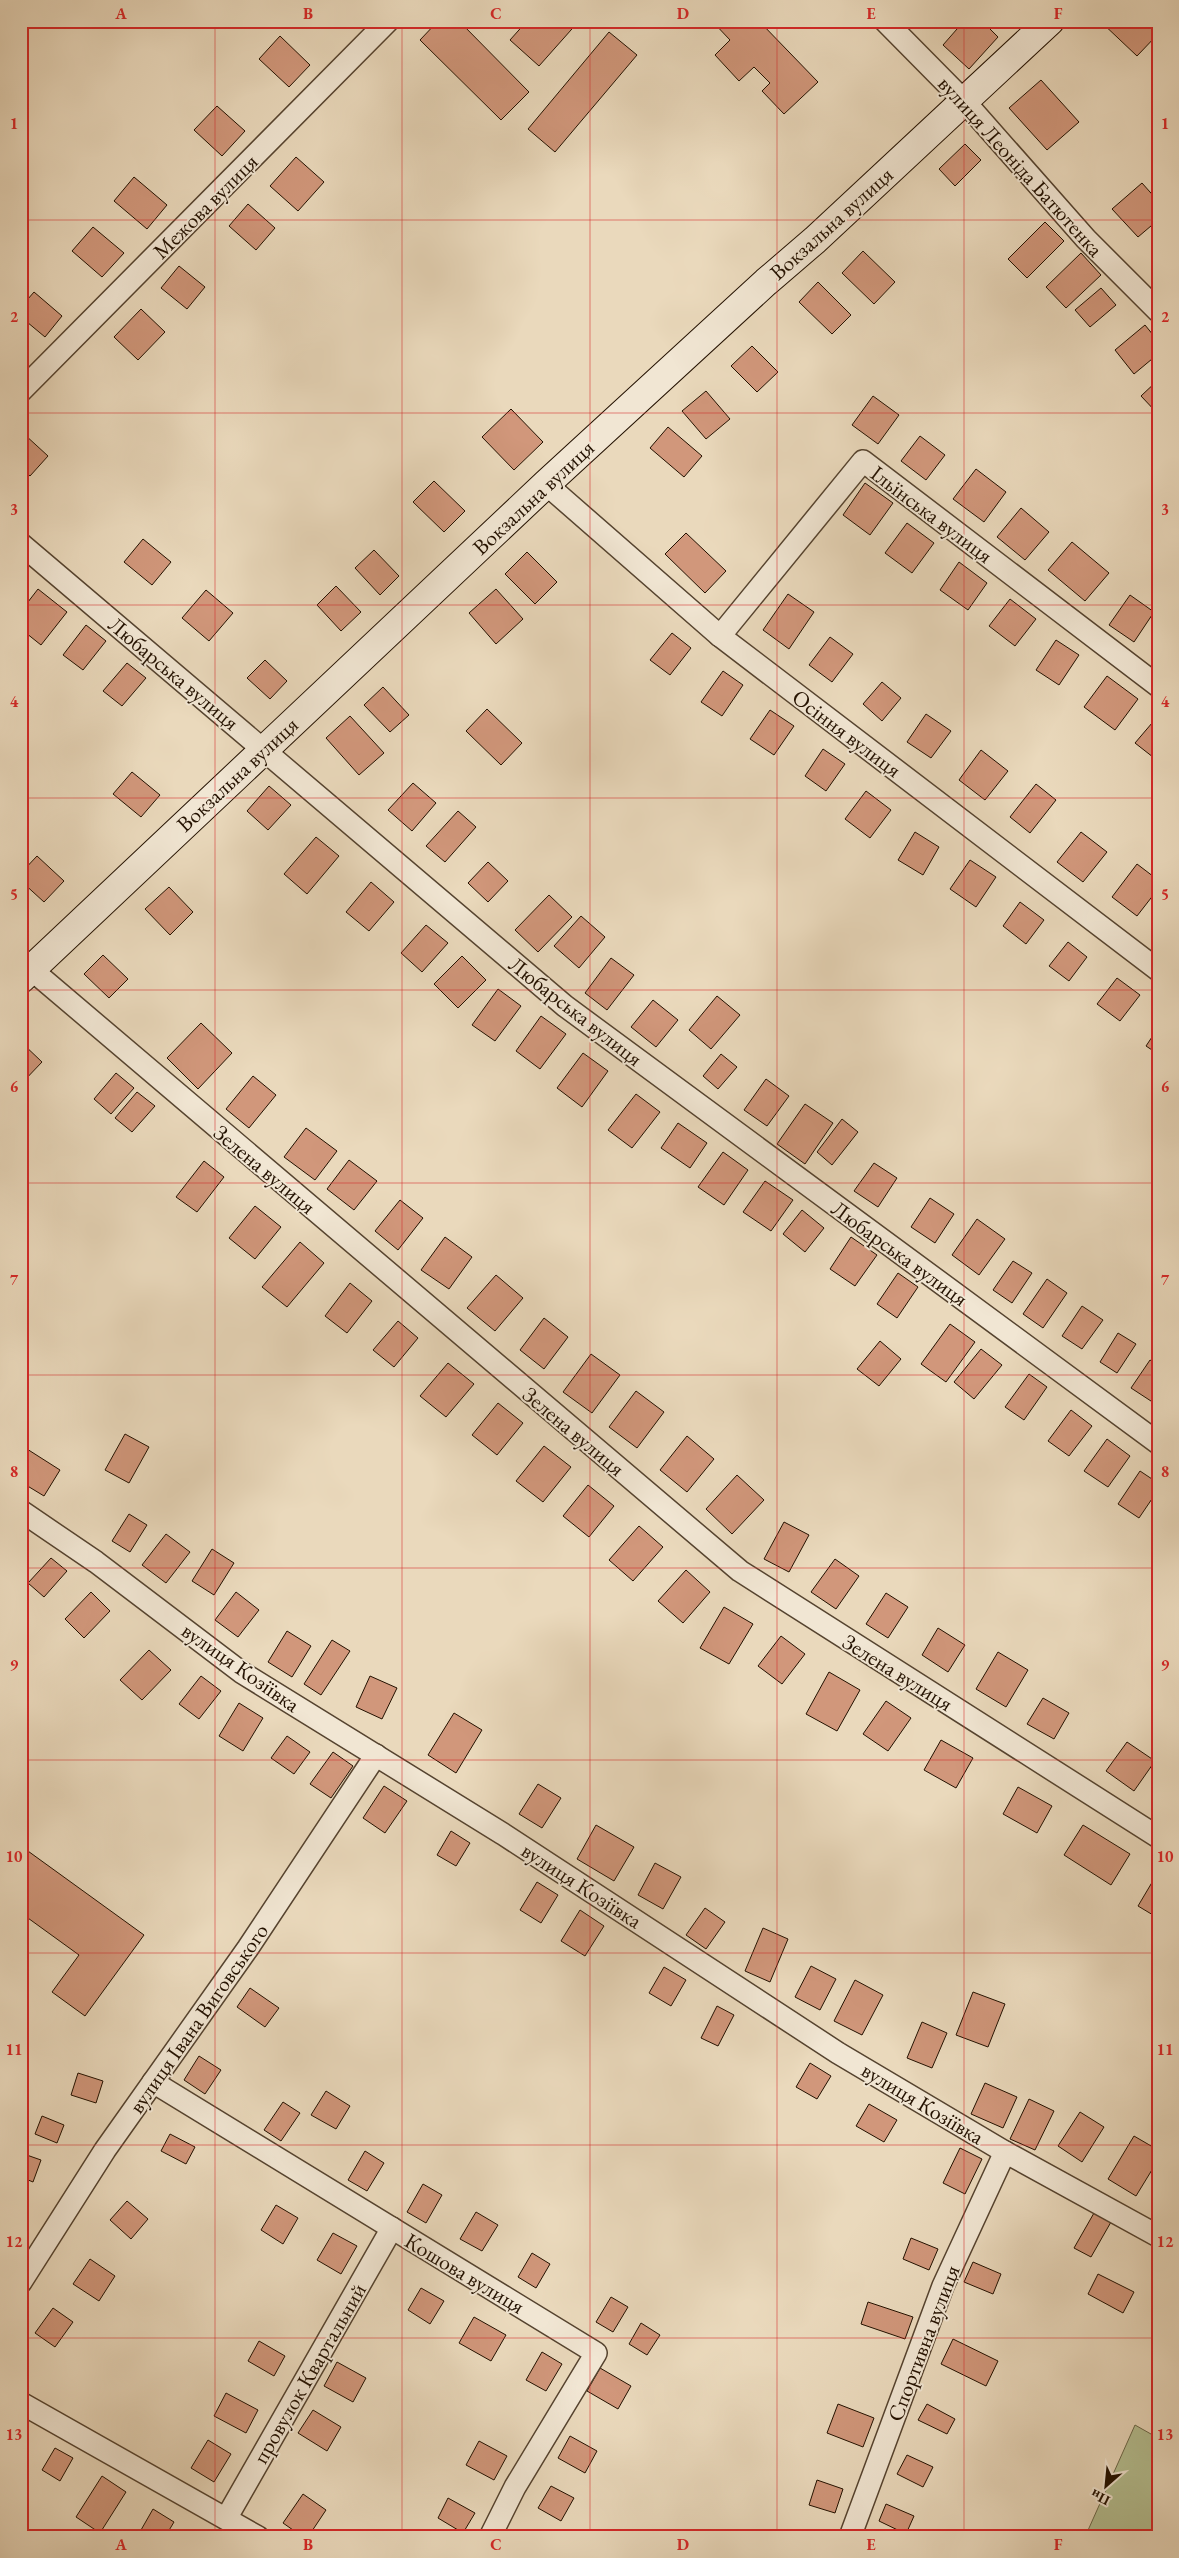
<svg xmlns="http://www.w3.org/2000/svg" width="1179" height="2558" viewBox="0 0 1179 2558" font-family="'EB Garamond',serif">
  <rect width="100%" height="100%" fill="#ead9bc"/>
  <filter id="stains"><feTurbulence type="fractalNoise" baseFrequency=".004" numOctaves="4"/><feColorMatrix values="0 0 0 0 .2 0 0 0 0 .09 0 0 0 0 .02 0 0 0 .5 -.17"/></filter>
  <radialGradient id="worn" r=".72"><stop offset=".6" stop-color="#630" stop-opacity="0"/><stop offset="1" stop-color="#630" stop-opacity=".3"/></radialGradient>
  <path fill="#b5c092" stroke="#6c6849" d="M1135,2425L1158,2438V2537H1085Z"/>
  <g fill="#d1977b" stroke="#231100">
    <path d="M438,21H459L529,92L501,120L420,40Z"/>
    <path d="M527,21H579L539,66L510,40Z"/>
    <path d="M698,21H710L704,27Z"/>
    <path d="M712,21H759L818,82L784,114L762,91L770,83L754,67L739,81L715,55L730,40Z"/>
    <path d="M964,21H982L998,37L969,69L943,45Z"/>
    <path d="M1100,21H1147L1158,31V34L1137,56Z"/>
    <path d="M609,32L637,55L555,152L528,129Z"/>
    <path d="M280,36L310,65L289,87L259,59Z"/>
    <path d="M1041,80L1079,122L1047,150L1009,108Z"/>
    <path d="M217,106L245,131L222,156L194,130Z"/>
    <path d="M965,144L981,160L955,186L939,169Z"/>
    <path d="M296,157L324,182L298,211L270,186Z"/>
    <path d="M134,177L167,205L147,229L114,201Z"/>
    <path d="M1142,183L1158,201V220L1138,237L1112,209Z"/>
    <path d="M248,204L275,228L256,250L229,226Z"/>
    <path d="M1045,222L1064,241L1027,278L1008,259Z"/>
    <path d="M93,227L124,253L102,277L72,251Z"/>
    <path d="M863,251L895,282L874,304L842,273Z"/>
    <path d="M1081,253L1101,275L1066,308L1046,287Z"/>
    <path d="M179,266L205,287L187,309L161,288Z"/>
    <path d="M818,282L851,315L832,334L799,302Z"/>
    <path d="M1101,288L1116,305L1090,327L1075,310Z"/>
    <path d="M34,292L62,316L45,337L21,317V307Z"/>
    <path d="M141,309L165,332L138,360L114,337Z"/>
    <path d="M1145,325L1158,341V354L1134,374L1115,350Z"/>
    <path d="M752,346L778,372L757,392L731,366Z"/>
    <path d="M1158,380V414L1141,396Z"/>
    <path d="M706,391L730,419L706,439L682,411Z"/>
    <path d="M873,396L899,415L878,444L852,425Z"/>
    <path d="M511,409L543,442L514,470L482,437Z"/>
    <path d="M668,427L702,456L684,477L650,448Z"/>
    <path d="M24,434L48,456L30,476L21,468V437Z"/>
    <path d="M920,436L945,455L926,480L901,461Z"/>
    <path d="M976,469L1006,492L984,522L953,499Z"/>
    <path d="M434,481L465,511L444,532L413,502Z"/>
    <path d="M865,483L893,503L870,535L843,515Z"/>
    <path d="M1021,508L1049,532L1025,560L997,537Z"/>
    <path d="M907,523L934,543L912,573L885,553Z"/>
    <path d="M686,533L726,571L705,593L665,554Z"/>
    <path d="M143,539L171,562L152,585L124,562Z"/>
    <path d="M1072,542L1109,573L1085,601L1048,570Z"/>
    <path d="M374,550L399,576L380,595L355,568Z"/>
    <path d="M527,552L557,582L535,604L505,574Z"/>
    <path d="M959,562L987,583L968,610L940,590Z"/>
    <path d="M336,586L361,612L341,631L317,605Z"/>
    <path d="M38,589L67,612L41,645L21,629V611Z"/>
    <path d="M496,589L523,619L496,644L469,613Z"/>
    <path d="M206,590L233,613L209,641L182,618Z"/>
    <path d="M788,594L814,612L789,649L763,630Z"/>
    <path d="M1130,595L1154,612L1134,642L1109,625Z"/>
    <path d="M1010,599L1036,619L1015,646L989,626Z"/>
    <path d="M86,625L106,641L83,670L63,655Z"/>
    <path d="M672,633L691,648L670,675L650,660Z"/>
    <path d="M830,637L853,654L832,682L809,665Z"/>
    <path d="M1056,640L1079,655L1059,685L1036,670Z"/>
    <path d="M265,660L287,681L270,699L247,678Z"/>
    <path d="M127,663L146,678L122,706L103,691Z"/>
    <path d="M723,671L743,685L722,716L701,702Z"/>
    <path d="M1107,676L1138,699L1115,730L1084,707Z"/>
    <path d="M882,682L901,698L882,721L863,704Z"/>
    <path d="M383,687L409,715L390,732L364,705Z"/>
    <path d="M487,709L522,743L501,765L466,731Z"/>
    <path d="M770,710L794,726L774,755L750,739Z"/>
    <path d="M926,714L951,731L931,758L907,742Z"/>
    <path d="M350,716L384,753L359,775L326,738Z"/>
    <path d="M1158,716V761L1135,743Z"/>
    <path d="M823,749L845,764L826,791L805,776Z"/>
    <path d="M981,750L1008,771L985,800L959,780Z"/>
    <path d="M132,772L160,795L141,817L113,794Z"/>
    <path d="M413,783L436,803L412,831L388,810Z"/>
    <path d="M1036,784L1056,800L1030,833L1010,817Z"/>
    <path d="M269,786L291,805L268,830L247,811Z"/>
    <path d="M866,791L891,810L870,838L845,819Z"/>
    <path d="M458,811L476,827L445,862L426,846Z"/>
    <path d="M915,832L939,847L923,875L898,860Z"/>
    <path d="M1081,832L1107,852L1083,882L1057,862Z"/>
    <path d="M316,837L339,856L307,894L284,874Z"/>
    <path d="M37,856L64,881L44,902L21,881V873Z"/>
    <path d="M970,860L996,877L976,907L950,889Z"/>
    <path d="M488,862L508,881L488,902L468,883Z"/>
    <path d="M1137,864L1158,880V889L1137,916L1112,897Z"/>
    <path d="M371,882L394,902L369,931L346,912Z"/>
    <path d="M169,887L193,912L170,935L145,909Z"/>
    <path d="M549,895L572,917L538,952L515,930Z"/>
    <path d="M1020,902L1044,920L1026,944L1003,926Z"/>
    <path d="M581,916L605,937L579,968L554,946Z"/>
    <path d="M426,925L448,943L422,972L401,953Z"/>
    <path d="M1068,942L1087,957L1069,981L1049,966Z"/>
    <path d="M103,955L128,979L109,998L84,974Z"/>
    <path d="M462,956L486,980L458,1008L434,984Z"/>
    <path d="M611,958L634,975L607,1010L585,993Z"/>
    <path d="M1117,978L1140,995L1120,1021L1097,1004Z"/>
    <path d="M498,989L521,1006L495,1041L472,1025Z"/>
    <path d="M717,996L740,1015L711,1049L689,1030Z"/>
    <path d="M653,1000L678,1020L656,1047L631,1027Z"/>
    <path d="M541,1016L566,1034L540,1069L516,1051Z"/>
    <path d="M201,1023L232,1053L198,1089L167,1058Z"/>
    <path d="M1158,1028V1054L1146,1046Z"/>
    <path d="M21,1042L42,1062L21,1084Z"/>
    <path d="M583,1053L608,1071L582,1107L557,1088Z"/>
    <path d="M721,1054L737,1067L718,1089L703,1076Z"/>
    <path d="M116,1073L134,1088L111,1114L94,1099Z"/>
    <path d="M253,1076L276,1095L249,1128L226,1109Z"/>
    <path d="M766,1079L789,1096L767,1126L744,1110Z"/>
    <path d="M137,1092L155,1106L132,1132L115,1118Z"/>
    <path d="M636,1094L660,1112L632,1148L608,1130Z"/>
    <path d="M805,1104L833,1123L805,1164L777,1144Z"/>
    <path d="M842,1119L858,1132L832,1165L817,1152Z"/>
    <path d="M678,1123L707,1143L690,1168L661,1148Z"/>
    <path d="M306,1128L337,1151L315,1180L284,1157Z"/>
    <path d="M723,1152L748,1170L724,1205L698,1187Z"/>
    <path d="M349,1160L377,1181L354,1210L327,1189Z"/>
    <path d="M204,1161L224,1177L197,1212L176,1197Z"/>
    <path d="M874,1163L897,1178L878,1207L854,1191Z"/>
    <path d="M765,1181L793,1200L771,1231L743,1212Z"/>
    <path d="M930,1198L954,1214L935,1243L911,1227Z"/>
    <path d="M400,1200L423,1218L398,1250L375,1231Z"/>
    <path d="M255,1206L281,1227L255,1259L229,1238Z"/>
    <path d="M802,1210L824,1228L805,1252L783,1234Z"/>
    <path d="M977,1219L1005,1239L979,1275L952,1255Z"/>
    <path d="M445,1237L472,1257L449,1289L421,1270Z"/>
    <path d="M851,1237L877,1255L855,1286L830,1269Z"/>
    <path d="M300,1242L324,1263L287,1307L262,1287Z"/>
    <path d="M1013,1261L1032,1273L1012,1303L993,1290Z"/>
    <path d="M898,1273L918,1287L897,1318L877,1304Z"/>
    <path d="M496,1275L523,1298L495,1331L467,1308Z"/>
    <path d="M1047,1279L1067,1293L1043,1328L1023,1314Z"/>
    <path d="M350,1283L372,1301L347,1333L325,1316Z"/>
    <path d="M1082,1306L1103,1320L1082,1349L1062,1336Z"/>
    <path d="M544,1318L568,1337L544,1369L520,1350Z"/>
    <path d="M398,1321L418,1338L394,1367L373,1350Z"/>
    <path d="M950,1324L975,1342L946,1382L921,1364Z"/>
    <path d="M1118,1333L1136,1344L1117,1373L1100,1362Z"/>
    <path d="M880,1341L901,1359L879,1386L857,1369Z"/>
    <path d="M981,1349L1002,1365L974,1399L954,1382Z"/>
    <path d="M591,1354L620,1375L592,1413L563,1392Z"/>
    <path d="M1150,1360L1158,1365V1397L1154,1403L1131,1388Z"/>
    <path d="M448,1363L474,1384L446,1417L420,1396Z"/>
    <path d="M1029,1374L1047,1387L1024,1420L1005,1407Z"/>
    <path d="M636,1391L664,1412L637,1448L609,1427Z"/>
    <path d="M498,1403L523,1423L497,1455L472,1435Z"/>
    <path d="M1071,1410L1092,1426L1069,1456L1048,1441Z"/>
    <path d="M125,1434L149,1447L129,1483L105,1470Z"/>
    <path d="M687,1436L714,1459L687,1492L660,1470Z"/>
    <path d="M1107,1439L1130,1456L1108,1487L1084,1471Z"/>
    <path d="M544,1446L571,1467L543,1502L516,1481Z"/>
    <path d="M27,1449L60,1470L44,1496L21,1482V1459Z"/>
    <path d="M1140,1471L1158,1483V1490L1139,1518L1118,1504Z"/>
    <path d="M737,1475L764,1500L732,1534L706,1509Z"/>
    <path d="M588,1485L614,1506L589,1537L563,1516Z"/>
    <path d="M129,1514L147,1525L130,1552L112,1541Z"/>
    <path d="M784,1522L809,1535L789,1572L764,1559Z"/>
    <path d="M639,1526L663,1547L633,1581L609,1560Z"/>
    <path d="M166,1534L190,1552L166,1583L142,1565Z"/>
    <path d="M212,1549L234,1563L214,1595L192,1581Z"/>
    <path d="M51,1558L67,1571L44,1597L28,1583Z"/>
    <path d="M835,1559L859,1576L836,1609L811,1592Z"/>
    <path d="M686,1570L710,1592L683,1623L658,1601Z"/>
    <path d="M91,1592L110,1611L84,1638L65,1619Z"/>
    <path d="M236,1592L259,1610L238,1637L215,1620Z"/>
    <path d="M886,1593L908,1607L888,1638L866,1624Z"/>
    <path d="M724,1607L753,1624L729,1664L700,1648Z"/>
    <path d="M938,1628L965,1645L948,1672L922,1655Z"/>
    <path d="M287,1631L311,1646L292,1677L268,1662Z"/>
    <path d="M781,1636L805,1654L782,1684L758,1666Z"/>
    <path d="M332,1640L350,1651L321,1695L304,1684Z"/>
    <path d="M149,1650L171,1670L142,1700L120,1680Z"/>
    <path d="M998,1652L1028,1670L1006,1707L976,1689Z"/>
    <path d="M829,1672L860,1690L837,1731L806,1714Z"/>
    <path d="M201,1676L221,1691L199,1719L179,1704Z"/>
    <path d="M370,1676L397,1688L382,1719L356,1707Z"/>
    <path d="M1043,1698L1069,1713L1054,1739L1027,1724Z"/>
    <path d="M886,1701L911,1718L888,1751L863,1734Z"/>
    <path d="M239,1703L263,1718L243,1751L219,1736Z"/>
    <path d="M454,1713L482,1730L456,1773L428,1755Z"/>
    <path d="M287,1736L310,1752L294,1774L271,1758Z"/>
    <path d="M941,1740L973,1758L956,1788L924,1770Z"/>
    <path d="M1127,1742L1155,1761L1134,1791L1106,1771Z"/>
    <path d="M333,1752L353,1766L331,1798L310,1784Z"/>
    <path d="M538,1784L561,1798L542,1828L519,1814Z"/>
    <path d="M384,1786L407,1801L385,1833L363,1818Z"/>
    <path d="M1018,1787L1052,1806L1037,1833L1003,1814Z"/>
    <path d="M596,1825L634,1847L614,1881L577,1859Z"/>
    <path d="M1083,1825L1130,1854L1111,1885L1064,1855Z"/>
    <path d="M451,1831L470,1843L456,1866L437,1855Z"/>
    <path d="M21,1846L144,1935L85,2016L52,1992L79,1955L21,1913Z"/>
    <path d="M655,1863L681,1877L663,1909L638,1895Z"/>
    <path d="M1157,1874L1158,1875V1918L1138,1906Z"/>
    <path d="M537,1882L558,1895L541,1923L520,1910Z"/>
    <path d="M705,1908L725,1922L706,1949L686,1935Z"/>
    <path d="M580,1910L604,1926L585,1956L561,1941Z"/>
    <path d="M763,1928L788,1939L770,1982L745,1971Z"/>
    <path d="M811,1966L836,1979L820,2010L795,1997Z"/>
    <path d="M664,1967L686,1980L671,2006L649,1993Z"/>
    <path d="M855,1980L883,1995L862,2035L834,2021Z"/>
    <path d="M250,1988L279,2008L265,2027L237,2007Z"/>
    <path d="M973,1992L1005,2004L988,2047L956,2035Z"/>
    <path d="M717,2006L734,2015L718,2046L701,2038Z"/>
    <path d="M922,2022L947,2033L932,2068L907,2058Z"/>
    <path d="M199,2056L221,2070L205,2094L184,2080Z"/>
    <path d="M810,2063L831,2076L817,2099L796,2087Z"/>
    <path d="M78,2073L103,2081L96,2103L71,2095Z"/>
    <path d="M985,2083L1017,2097L1003,2128L971,2114Z"/>
    <path d="M326,2091L350,2106L336,2129L311,2115Z"/>
    <path d="M1029,2099L1054,2111L1035,2150L1010,2139Z"/>
    <path d="M283,2102L300,2113L281,2141L264,2130Z"/>
    <path d="M869,2104L897,2120L884,2142L856,2126Z"/>
    <path d="M1080,2112L1104,2127L1082,2162L1058,2146Z"/>
    <path d="M42,2116L64,2125L57,2143L35,2134Z"/>
    <path d="M170,2134L195,2147L186,2164L161,2151Z"/>
    <path d="M1134,2136L1158,2150V2160L1136,2196L1108,2179Z"/>
    <path d="M960,2148L982,2159L965,2194L943,2183Z"/>
    <path d="M365,2151L384,2163L367,2191L348,2180Z"/>
    <path d="M21,2153L41,2160L33,2182L21,2177Z"/>
    <path d="M423,2184L442,2195L426,2223L407,2212Z"/>
    <path d="M127,2201L148,2219L131,2239L110,2220Z"/>
    <path d="M276,2205L298,2218L283,2244L261,2230Z"/>
    <path d="M476,2212L498,2225L482,2251L460,2239Z"/>
    <path d="M1094,2213L1111,2222L1091,2257L1074,2248Z"/>
    <path d="M333,2233L357,2246L341,2274L317,2260Z"/>
    <path d="M911,2238L938,2249L929,2270L903,2259Z"/>
    <path d="M532,2253L550,2264L536,2288L518,2277Z"/>
    <path d="M90,2259L115,2276L99,2301L73,2284Z"/>
    <path d="M973,2262L1001,2274L993,2294L964,2282Z"/>
    <path d="M1098,2274L1134,2292L1123,2313L1088,2294Z"/>
    <path d="M421,2288L444,2301L430,2324L408,2310Z"/>
    <path d="M611,2297L628,2307L613,2332L596,2322Z"/>
    <path d="M868,2302L913,2317L905,2339L861,2324Z"/>
    <path d="M53,2308L73,2322L55,2347L35,2333Z"/>
    <path d="M474,2317L506,2335L491,2361L459,2343Z"/>
    <path d="M641,2323L660,2335L647,2355L629,2344Z"/>
    <path d="M953,2339L998,2361L986,2386L941,2364Z"/>
    <path d="M259,2341L285,2356L274,2376L248,2361Z"/>
    <path d="M542,2352L562,2364L546,2391L526,2380Z"/>
    <path d="M337,2362L366,2378L353,2402L324,2386Z"/>
    <path d="M600,2368L631,2386L618,2409L587,2391Z"/>
    <path d="M226,2393L258,2410L246,2433L214,2416Z"/>
    <path d="M838,2404L874,2418L863,2447L827,2433Z"/>
    <path d="M927,2404L955,2419L947,2434L918,2420Z"/>
    <path d="M313,2410L341,2427L327,2451L298,2433Z"/>
    <path d="M570,2436L597,2451L585,2473L558,2458Z"/>
    <path d="M208,2440L231,2454L214,2482L191,2468Z"/>
    <path d="M479,2441L507,2456L494,2480L466,2465Z"/>
    <path d="M55,2448L73,2458L60,2481L42,2470Z"/>
    <path d="M907,2455L933,2467L923,2487L897,2474Z"/>
    <path d="M102,2476L126,2492L100,2533L76,2517Z"/>
    <path d="M817,2480L843,2489L835,2513L809,2505Z"/>
    <path d="M551,2486L574,2498L561,2521L538,2508Z"/>
    <path d="M303,2494L326,2510L308,2537H303L283,2523Z"/>
    <path d="M448,2498L475,2513L463,2533L438,2518Z"/>
    <path d="M886,2504L914,2516L906,2534L879,2521Z"/>
    <path d="M153,2509L174,2522L165,2537H153L141,2530Z"/>
  </g>
  <g fill="none" stroke-linecap="round" stroke-linejoin="round">
    <defs>
      <g id="street">
        <path d="M885,21L965,102L1086,239L1158,311"/>
        <path d="M21,391L388,21"/>
        <path d="M546,484L720,636L1158,970"/>
        <path d="M21,544L565,1006L1158,1443"/>
        <path d="M720,636L863,461L1158,686"/>
        <path d="M32,970L740,1571L1158,1837"/>
        <path d="M21,1511L96,1562L241,1672L503,1834L838,2053L1005,2152L1158,2236"/>
        <path d="M153,2082L596,2353L515,2487L490,2537"/>
        <path d="M21,2282L105,2150L248,1948L376,1755"/>
        <path d="M21,2403L258,2537"/>
        <path d="M227,2517L392,2228"/>
        <path d="M850,2537L943,2286L1005,2152"/>
      </g>
      <path id="secondary" d="M21,979L546,484L766,282L815,240L1050,21"/>
    </defs>
    <use href="#street" stroke="#55432f" stroke-width="24"/>
    <use href="#secondary" stroke="#231100" stroke-width="30"/>
    <use href="#street" stroke="#f1e6d3" stroke-width="21"/>
    <use href="#secondary" stroke="#f1e6d3" stroke-width="28"/>
  </g>
  <path fill="none" stroke="#d62828" stroke-width="1" stroke-opacity="0.55" d="M215,21V2537M402,21V2537M590,21V2537M777,21V2537M964,21V2537M21,220H1158M21,413H1158M21,605H1158M21,798H1158M21,990H1158M21,1183H1158M21,1375H1158M21,1568H1158M21,1760H1158M21,1953H1158M21,2145H1158M21,2338H1158"/>
  <g text-anchor="middle" stroke-width="4" stroke-linejoin="round" paint-order="stroke">
    <g font-size="22" fill="#231100" stroke="#f1e6d3">
      <text transform="translate(1021 166) rotate(48)" y="8">вулиця Леоніда Батютенка</text>
      <text transform="translate(205 206) rotate(-45)" y="8">Межова вулиця</text>
      <text transform="translate(831 223) rotate(-42)" y="8">Вокзальна вулиця</text>
      <text transform="translate(533 497) rotate(-43)" y="8">Вокзальна вулиця</text>
      <text transform="translate(932 514) rotate(37)" y="8">Ільїнська вулиця</text>
      <text transform="translate(174 673) rotate(40)" y="8">Любарська вулиця</text>
      <text transform="translate(847 733) rotate(37)" y="8">Осіння вулиця</text>
      <text transform="translate(237 774) rotate(-43)" y="8">Вокзальна вулиця</text>
      <text transform="translate(576 1011) rotate(38)" y="8">Любарська вулиця</text>
      <text transform="translate(265 1169) rotate(40)" y="8">Зелена вулиця</text>
      <text transform="translate(900 1253) rotate(36)" y="8">Любарська вулиця</text>
      <text transform="translate(574 1431) rotate(40)" y="8">Зелена вулиця</text>
      <text transform="translate(241 1667) rotate(35)" y="8">вулиця Козіївка</text>
      <text transform="translate(898 1672) rotate(32)" y="8">Зелена вулиця</text>
      <text transform="translate(582 1885) rotate(33)" y="8">вулиця Козіївка</text>
      <text transform="translate(198 2018) rotate(-55)" y="8">вулиця Івана Виговського</text>
      <text transform="translate(923 2103) rotate(31)" y="8">вулиця Козіївка</text>
      <text transform="translate(465 2273) rotate(31)" y="8">Кошова вулиця</text>
      <text transform="translate(923 2343) rotate(-69)" y="8">Спортивна вулиця</text>
      <text transform="translate(309 2373) rotate(-60)" y="8">провулок Квартальний</text>
    </g>
  </g>
  <rect width="1179" height="2558" fill="none" stroke="#ead9bc" stroke-width="55"/>
  <g transform="translate(1106 2486) rotate(207)" stroke="#f1e6d3" stroke-width="4" paint-order="stroke">
  <path d="M0-4L9 19L0 12L-9 19Z" fill="#231100"/>
  <text y="-8" font-size="14" font-weight="bold" text-anchor="middle" fill="#231100">Пн</text>
  </g>
  <rect x="28" y="28" width="1124" height="2502" fill="none" stroke="#d62828" stroke-width="2"/>
  <g font-size="16" text-anchor="middle" font-weight="bold" fill="#d62828">
    <text x="121" y="19">A</text>
    <text x="308" y="19">B</text>
    <text x="496" y="19">C</text>
    <text x="683" y="19">D</text>
    <text x="871" y="19">E</text>
    <text x="1058" y="19">F</text>
    <text x="14" y="129">1</text>
    <text x="1165" y="129">1</text>
    <text x="14" y="322">2</text>
    <text x="1165" y="322">2</text>
    <text x="14" y="515">3</text>
    <text x="1165" y="515">3</text>
    <text x="14" y="707">4</text>
    <text x="1165" y="707">4</text>
    <text x="14" y="900">5</text>
    <text x="1165" y="900">5</text>
    <text x="14" y="1092">6</text>
    <text x="1165" y="1092">6</text>
    <text x="14" y="1285">7</text>
    <text x="1165" y="1285">7</text>
    <text x="14" y="1477">8</text>
    <text x="1165" y="1477">8</text>
    <text x="14" y="1670">9</text>
    <text x="1165" y="1670">9</text>
    <text x="14" y="1862">10</text>
    <text x="1165" y="1862">10</text>
    <text x="14" y="2055">11</text>
    <text x="1165" y="2055">11</text>
    <text x="14" y="2247">12</text>
    <text x="1165" y="2247">12</text>
    <text x="14" y="2440">13</text>
    <text x="1165" y="2440">13</text>
    <text x="121" y="2550">A</text>
    <text x="308" y="2550">B</text>
    <text x="496" y="2550">C</text>
    <text x="683" y="2550">D</text>
    <text x="871" y="2550">E</text>
    <text x="1058" y="2550">F</text>
  </g>
  <rect width="100%" height="100%" filter="url(#stains)"/>
  <rect width="100%" height="100%" fill="url(#worn)"/>
</svg>
